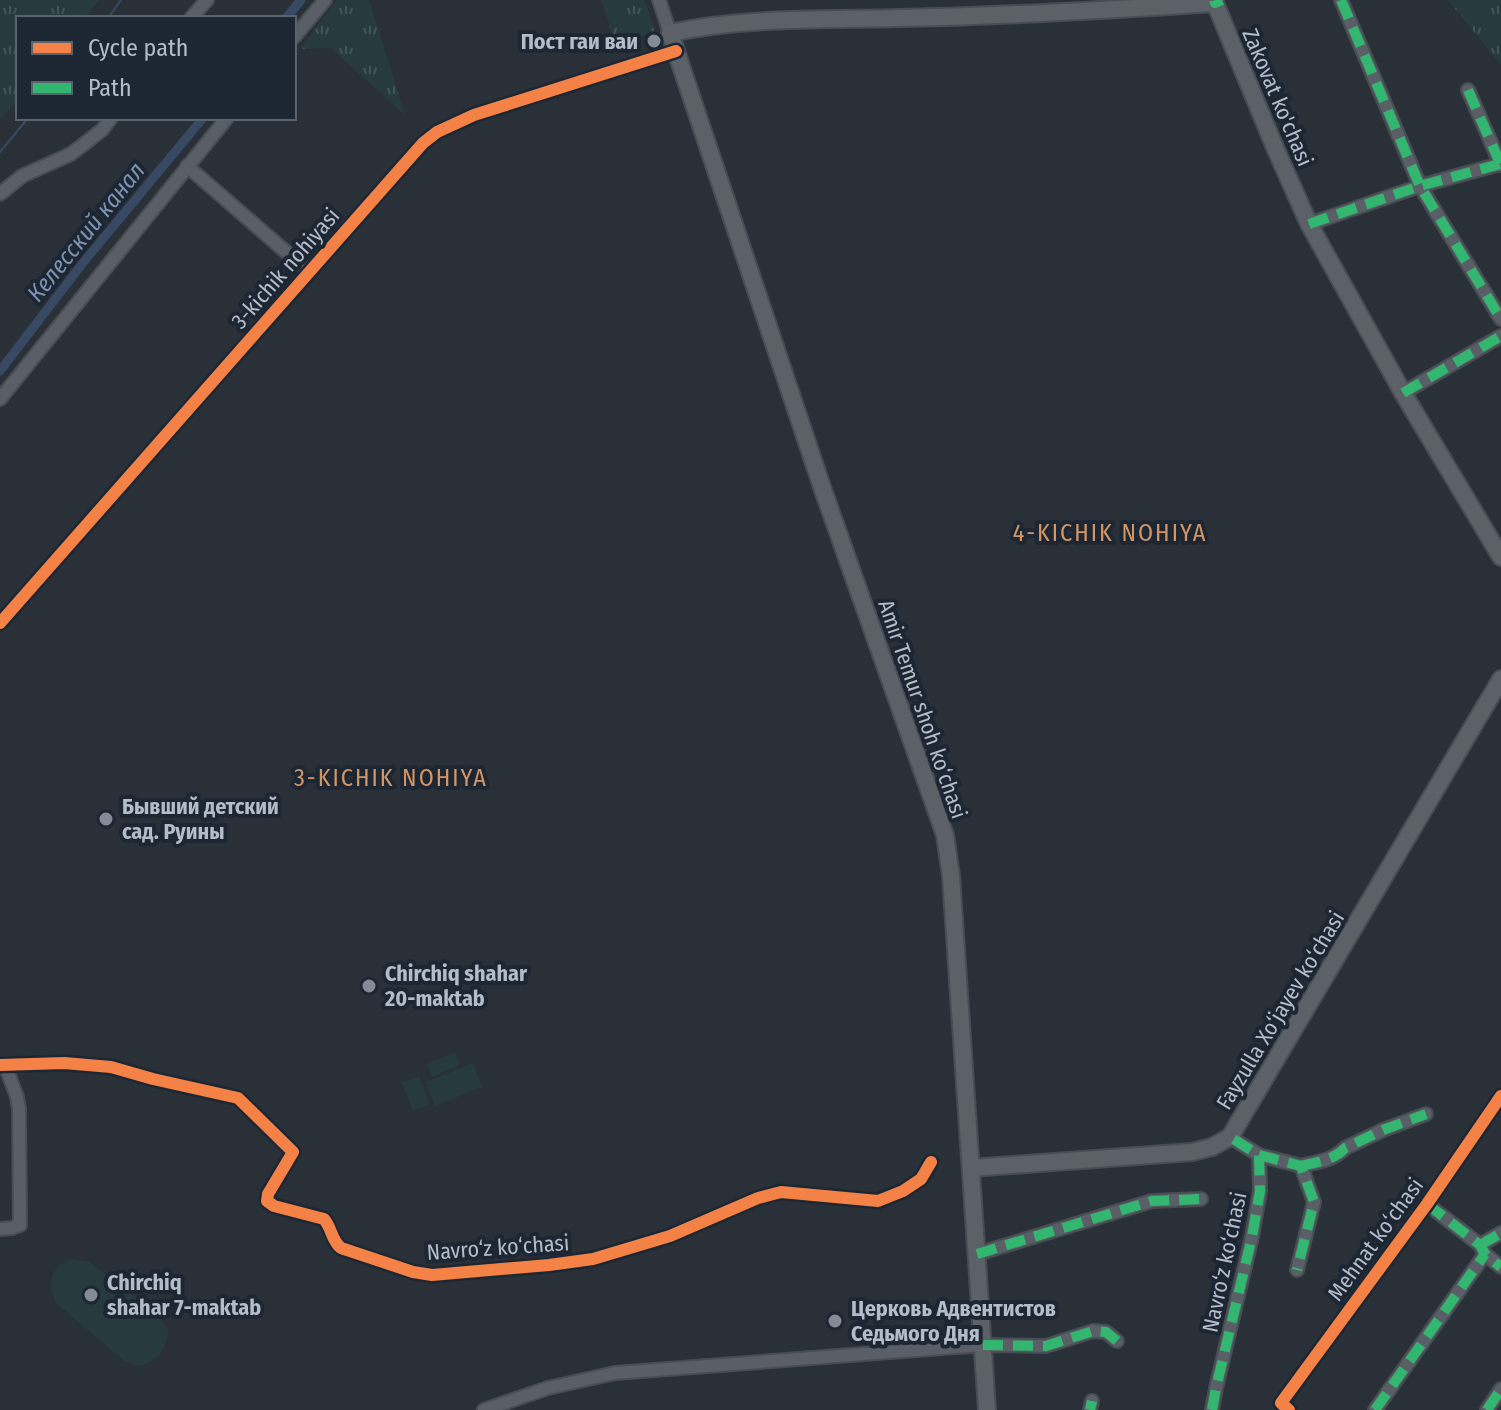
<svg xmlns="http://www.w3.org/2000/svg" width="1501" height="1410" viewBox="0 0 1501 1410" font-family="'Fira Sans Condensed',sans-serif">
  <defs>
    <pattern id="grass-tufts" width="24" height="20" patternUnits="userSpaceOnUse" patternTransform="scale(2)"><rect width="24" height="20" fill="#273a3e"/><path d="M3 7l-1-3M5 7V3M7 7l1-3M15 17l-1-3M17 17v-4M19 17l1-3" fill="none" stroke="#445559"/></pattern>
  </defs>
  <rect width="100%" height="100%" fill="#2a3038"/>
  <g fill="url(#grass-tufts)">
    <path d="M0,0H99L85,18H18V99L0,120Z"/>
    <path d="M337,0H369L405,115L331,48L300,49Z"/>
    <path d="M601,0H644L655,30L617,47Z"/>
    <path d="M1448,0H1501V65Z"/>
  </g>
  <g fill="#273a3e">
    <path d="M455,1052L460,1065L432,1077L427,1064Z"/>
    <path d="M473,1063L482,1087L435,1106L426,1082Z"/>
    <path d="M419,1076L430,1104L413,1111L402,1082Z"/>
    <path d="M72,1259L89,1262L156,1313L168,1330C165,1351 161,1357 142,1366L124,1361L56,1303L50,1287L52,1276L58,1266Z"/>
  </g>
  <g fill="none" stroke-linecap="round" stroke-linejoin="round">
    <g stroke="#384963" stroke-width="2">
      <path d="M108,18L121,0"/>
      <path d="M0,152L28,118"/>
    </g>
    <g stroke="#384963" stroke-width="9">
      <path d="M286,18L301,0"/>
      <path d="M0,371L82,264L203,118"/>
    </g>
    <defs>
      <g id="minor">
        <path d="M659,0L670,33"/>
        <path d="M1341,0L1420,186L1501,319"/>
        <path d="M191,18L207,0"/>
        <path d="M294,37L325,0"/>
        <path d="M1468,90L1501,165"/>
        <path d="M187,166L308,271"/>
        <path d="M0,194L22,176L71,154L102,130L111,118"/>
        <path d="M1309,224L1420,186L1500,164"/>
        <path d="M1403,393L1501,336"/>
        <path d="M0,399L227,118"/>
        <path d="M0,623L423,143L437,132L474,115L676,51"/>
        <path d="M0,1065L64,1063L111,1067L153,1079L238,1098L293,1152L268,1194L267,1201L274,1206L324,1219C332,1228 331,1240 341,1248L413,1272L432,1275L549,1265L593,1259L670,1236L758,1198L781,1192L878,1201L903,1191L921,1179L931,1162"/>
        <path d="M1259,1155L1301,1166L1314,1202L1297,1270"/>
        <path d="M1301,1166C1317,1162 1334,1160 1345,1148L1383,1130L1426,1114"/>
        <path d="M1427,1204L1480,1245L1485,1254L1501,1267"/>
        <path d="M0,1229L12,1228L20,1225L19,1109L17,1097L5,1065"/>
        <path d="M1480,1245L1501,1233"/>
        <path d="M977,1254L1152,1201L1201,1199"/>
        <path d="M484,1410L548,1388L615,1373L983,1345L1046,1346L1093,1331L1106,1332L1117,1341"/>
        <path d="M1090,1410L1092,1401"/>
        <path d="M1212,1410L1216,1388L1252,1237L1260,1191L1259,1155L1230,1137"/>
        <path d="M1289,1410L1281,1403L1427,1204L1501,1096"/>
        <path d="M1375,1410L1485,1254"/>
        <path d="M1487,1410L1501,1389"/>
      </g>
      <g id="major">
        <path d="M971,1168L1192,1152L1212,1147L1230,1137L1501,679"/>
        <path d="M987,1410L951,876L945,835L823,490L670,33C744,17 823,20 899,18C1005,16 1110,10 1215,3L1276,150L1309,224L1403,393L1501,557"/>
      </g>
    </defs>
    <use href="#minor" stroke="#484c53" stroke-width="16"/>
    <use href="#major" stroke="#484c55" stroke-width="20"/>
    <use href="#minor" stroke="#5a5e66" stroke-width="12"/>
    <use href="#major" stroke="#5c6168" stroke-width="16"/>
    <g stroke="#33b770" stroke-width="10" stroke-dasharray="20 10" stroke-linecap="butt">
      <path d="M1214,0L1215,3L1222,0"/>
      <path d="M1341,0L1420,186L1501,319"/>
      <path d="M1468,90L1501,165"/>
      <path d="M1309,224L1420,186L1500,164"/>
      <path d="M1403,393L1501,336"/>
      <path d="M1259,1155L1301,1166L1314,1202L1297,1270"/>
      <path d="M1301,1166C1317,1162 1334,1160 1345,1148L1383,1130L1426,1114"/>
      <path d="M1427,1204L1480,1245L1485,1254L1501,1267"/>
      <path d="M1480,1245L1501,1233"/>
      <path d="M977,1254L1152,1201L1201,1199"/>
      <path d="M983,1345L1046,1346L1093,1331L1106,1332L1117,1341"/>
      <path d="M1090,1410L1092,1401"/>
      <path d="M1212,1410L1216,1388L1252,1237L1260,1191L1259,1155L1230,1137"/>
      <path d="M1375,1410L1485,1254"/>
      <path d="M1487,1410L1501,1389"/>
    </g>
    <defs>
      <g id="cycleway">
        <path d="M0,623L423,143L437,132L474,115L676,51"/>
        <path d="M0,1065L64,1063L111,1067L153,1079L238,1098L293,1152L268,1194L267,1201L274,1206L324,1219C332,1228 331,1240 341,1248L413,1272L432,1275L549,1265L593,1259L670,1236L758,1198L781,1192L878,1201L903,1191L921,1179L931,1162"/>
        <path d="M1289,1410L1281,1403L1427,1204L1501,1096"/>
      </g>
    </defs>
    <use href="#cycleway" stroke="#1d2633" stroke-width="17"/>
    <use href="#cycleway" stroke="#f48246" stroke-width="12"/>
  </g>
  <g fill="#848b96" stroke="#1d2633" stroke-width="3">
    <circle cx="654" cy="41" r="8"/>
    <circle cx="106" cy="819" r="8"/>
    <circle cx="369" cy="986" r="8"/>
    <circle cx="91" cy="1295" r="8"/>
    <circle cx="835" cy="1321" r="8"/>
  </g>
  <g text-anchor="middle" stroke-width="8" stroke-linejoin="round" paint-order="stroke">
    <g font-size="22" font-weight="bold" fill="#b4bcc9" stroke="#1d2633" text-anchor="start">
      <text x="638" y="49" text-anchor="end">Пост гаи ваи</text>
      <text x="122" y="814">Бывший детский<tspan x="122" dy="25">сад. Руины</tspan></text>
      <text x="385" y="981">Chirchiq shahar<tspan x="385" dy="25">20-maktab</tspan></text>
      <text x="107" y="1290">Chirchiq<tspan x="107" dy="25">shahar 7-maktab</tspan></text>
      <text x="851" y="1316">Церковь Адвентистов<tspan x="851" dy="25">Седьмого Дня</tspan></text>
    </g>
    <g font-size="22" fill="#b4bcc9" stroke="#1d2633">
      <text transform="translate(1278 97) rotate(67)" y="8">Zakovat ko'chasi</text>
      <text transform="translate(285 268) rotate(-49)" y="8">3-kichik nohiyasi</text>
      <text transform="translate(923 709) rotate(71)" y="8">Amir Temur shoh ko‘chasi</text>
      <text transform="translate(1280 1010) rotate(-59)" y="8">Fayzulla Xo‘jayev ko‘chasi</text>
      <text transform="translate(1375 1239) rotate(-54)" y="8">Mehnat ko‘chasi</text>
      <text transform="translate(498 1247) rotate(-4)" y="8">Navro‘z ko‘chasi</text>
      <text transform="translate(1224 1262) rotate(-78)" y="8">Navro‘z ko‘chasi</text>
    </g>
    <g font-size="24" font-style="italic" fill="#7c92b1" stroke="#1d2633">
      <text transform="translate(86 232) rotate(-51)" y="8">Келесский канал</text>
    </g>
    <g font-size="24" letter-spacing="2" fill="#d59563" stroke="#1d2633">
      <text x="1110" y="541">4-KICHIK NOHIYA</text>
      <text x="391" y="786">3-KICHIK NOHIYA</text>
    </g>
  </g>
  <rect x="16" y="16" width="280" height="104" fill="#1d2633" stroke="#59626f" stroke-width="2"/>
  <rect x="32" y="42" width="40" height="12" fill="#f48246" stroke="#59626f" stroke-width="2"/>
  <text x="88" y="56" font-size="24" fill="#b4bcc9">Cycle path</text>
  <rect x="32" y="82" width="40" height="12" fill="#33b770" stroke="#59626f" stroke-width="2"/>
  <text x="88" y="96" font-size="24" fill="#b4bcc9">Path</text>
</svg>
